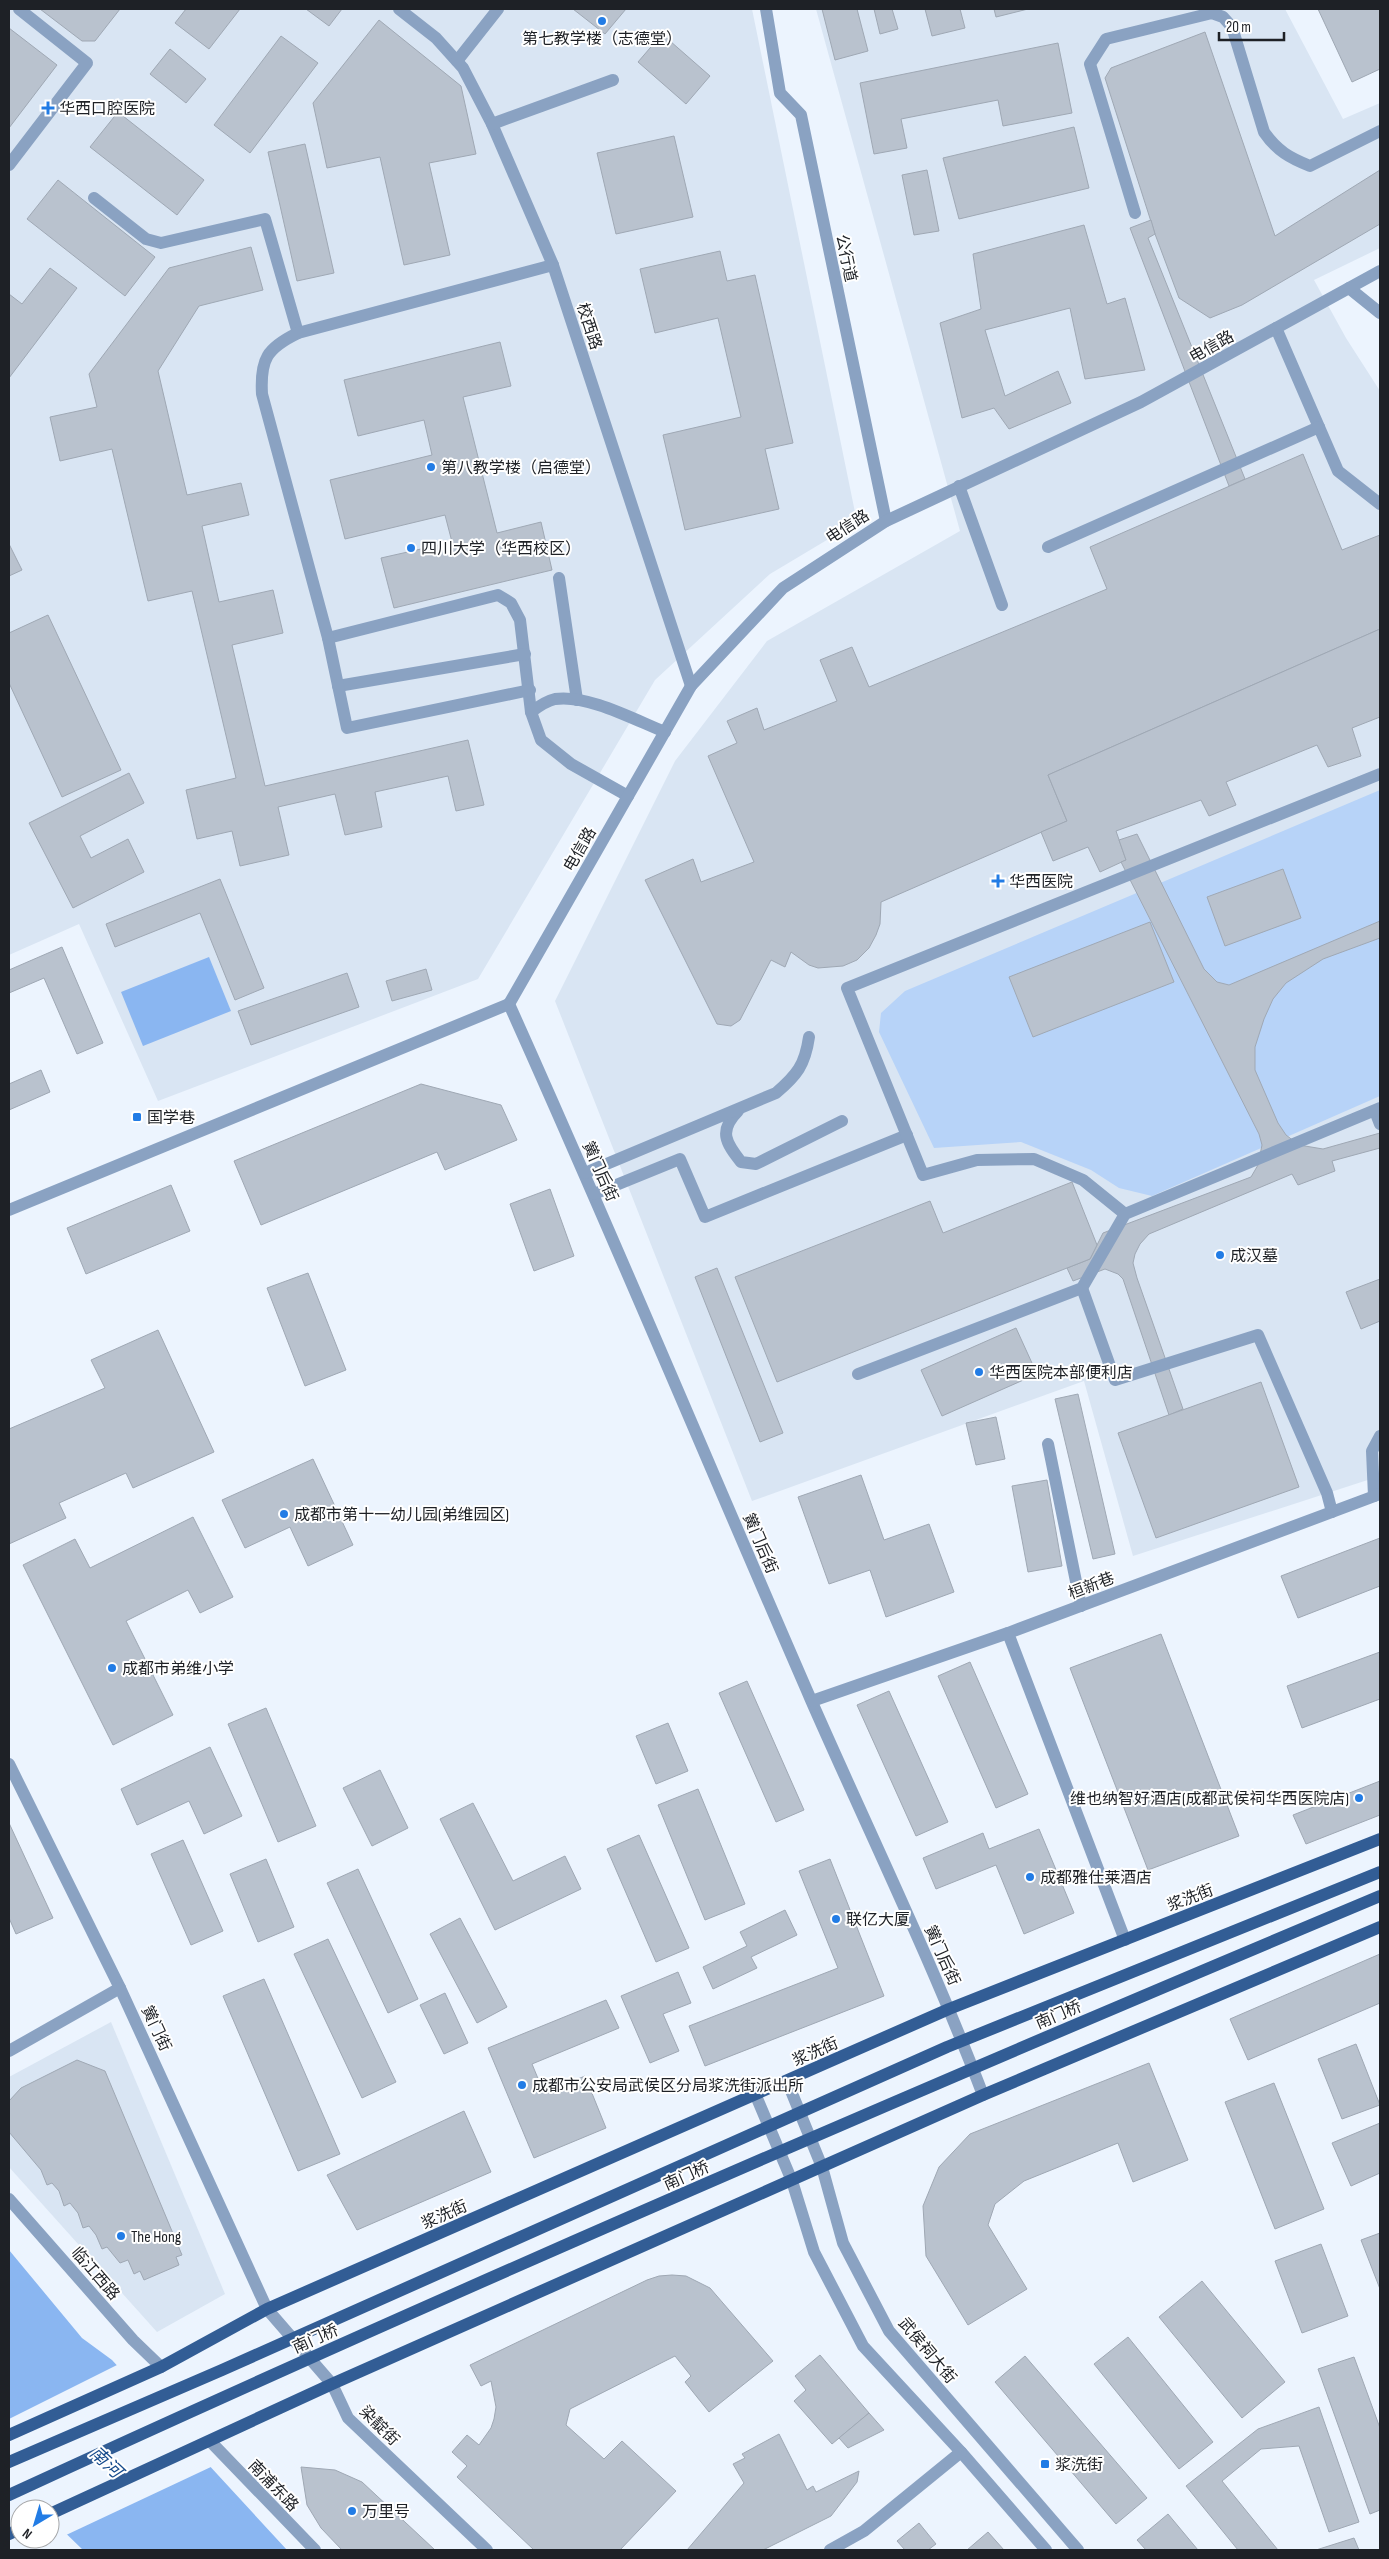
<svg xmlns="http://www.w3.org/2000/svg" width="1389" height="2559" viewBox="0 0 1389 2559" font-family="'Sofia Sans Condensed','Noto Sans SC',sans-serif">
  <rect width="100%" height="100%" fill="#ecf4fe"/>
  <g fill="#d9e5f3">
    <path d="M9,9H752L857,522L770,574L655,680L478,979L158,1101L79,924L9,955Z"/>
    <path d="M816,9H1285L1343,119L1380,103V248L1314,280L1346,338L1380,391V1476L1133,1556L1084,1381L752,1501L555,1001L675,761L767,641L960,531Z"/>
    <path d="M111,2022L225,2294L157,2332L9,2167V2077Z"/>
  </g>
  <path fill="#b7d3f8" d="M1380,790V1096L1152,1196L1119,1188L1091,1170L1021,1142L934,1148L879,1032L881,1013L905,991Z"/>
  <g fill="#8ab6f1">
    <path d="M209,957L231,1011L143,1046L121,992Z"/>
    <path d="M9,2250L82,2338L112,2360L287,2550H83L50,2518V2509L9,2478Z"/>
  </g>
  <path fill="#ecf4fe" d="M119,2364L213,2466L64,2536L50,2522V2509H37L9,2482V2419Z"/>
  <g fill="#b9c2ce" stroke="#9fa8b4">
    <path d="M40,9H120L95,41H82Z"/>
    <path d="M186,9H240L209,49L175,23Z"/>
    <path d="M306,9H342L329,26Z"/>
    <path d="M573,9H626L605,34Z"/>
    <path d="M822,9H857L868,51L835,60Z"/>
    <path d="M874,9H892L898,29L880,34Z"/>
    <path d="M925,9H960L965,28L932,36Z"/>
    <path d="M994,9H1028L996,17Z"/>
    <path d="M1318,9H1380V69L1352,82Z"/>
    <path d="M379,20L461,86L476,154L429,163L450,255L404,265L380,157L327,168L313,103Z"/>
    <path d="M9,28L57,65L9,128Z"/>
    <path d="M1205,32L1275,236L1380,170V224L1242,305L1210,318L1179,298L1155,234L1105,78L1111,68Z"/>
    <path d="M662,34L710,76L686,104L638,62Z"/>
    <path d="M281,36L318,63L250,153L214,125Z"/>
    <path d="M1058,43L1072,113L1003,126L998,100L901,119L907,148L874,154L860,83Z"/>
    <path d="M170,49L206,79L186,103L150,74Z"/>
    <path d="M118,112L204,180L177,215L90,147Z"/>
    <path d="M1074,127L1089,188L959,219L943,158Z"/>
    <path d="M674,136L693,217L616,234L597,153Z"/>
    <path d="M305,144L334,273L297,281L268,152Z"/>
    <path d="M927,170L939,231L914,235L902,175Z"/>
    <path d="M58,180L155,257L125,296L27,219Z"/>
    <path d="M1151,220L1155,234L1148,238L1245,479L1229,486L1130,228Z"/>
    <path d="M1084,225L1107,304L1125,298L1145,370L1085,379L1070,308L985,330L1005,396L1058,371L1071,403L1009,429L994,408L962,418L940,323L981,309L973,254Z"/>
    <path d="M251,247L263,290L199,306L158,371L187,495L241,483L249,515L202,526L219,602L273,590L283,633L232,645L265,786L468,740L484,805L456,811L448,776L375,792L382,827L345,835L335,794L278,807L289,855L240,866L232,831L197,839L186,790L236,778L192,591L148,601L112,449L60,461L50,417L97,407L89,374L169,268Z"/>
    <path d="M720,251L727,281L755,275L793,443L765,449L779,509L685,530L663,435L741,417L718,318L655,333L640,269Z"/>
    <path d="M50,268L77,288L9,378V294L22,304Z"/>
    <path d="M500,342L511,386L463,397L497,533L541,522L552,570L394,608L381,558L452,542L445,515L345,539L330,480L432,455L424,420L358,436L344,380Z"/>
    <path d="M1303,454L1342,550L1380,535V629L1048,775L1067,821L881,902L880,924L876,935L869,948L857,960L843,966L818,968L809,965L791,952L785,967L771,960L740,1020L731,1026L717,1024L645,880L693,859L701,882L754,862L708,756L737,743L727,721L757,708L764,730L837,701L820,660L852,647L869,687L1107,589L1090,547Z"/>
    <path d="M9,544L22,570L9,576Z"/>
    <path d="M48,615L121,770L62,797L9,683V633Z"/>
    <path d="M1380,629V717L1352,728L1361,756L1328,767L1317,745L1226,782L1236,805L1209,816L1201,800L1116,831L1126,860L1100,872L1088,847L1053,861L1041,832L1067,821L1048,775Z"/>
    <path d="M129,773L144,803L80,836L91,858L128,839L144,872L73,908L29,823Z"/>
    <path d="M1137,834L1204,969L1217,982L1229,985L1380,921V938L1323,959L1286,983L1273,999L1264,1019L1255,1047V1070L1278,1123L1286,1135L1299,1145L1323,1149L1380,1133V1148L1332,1161L1335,1171L1298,1185L1292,1174L1149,1234L1140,1244L1135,1254L1133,1263L1137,1278L1183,1409L1169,1415L1123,1279L1118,1274L1105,1269L1073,1281L1067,1268L1090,1259L1103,1233L1251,1177L1258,1165L1262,1145L1259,1134L1121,862L1126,860L1119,840Z"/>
    <path d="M1283,869L1301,918L1225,946L1207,897Z"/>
    <path d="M220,879L264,988L235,1000L200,913L115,947L106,924Z"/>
    <path d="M1150,922L1174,982L1033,1037L1009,977Z"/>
    <path d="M62,947L103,1043L77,1054L44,978L9,993V970Z"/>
    <path d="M426,969L432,990L392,1001L386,981Z"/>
    <path d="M347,973L359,1007L251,1045L238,1011Z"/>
    <path d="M41,1070L50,1092L9,1110V1084Z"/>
    <path d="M421,1084L501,1105L517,1140L445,1170L437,1152L261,1225L234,1161Z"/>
    <path d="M1072,1182L1097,1245L1090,1259L777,1382L735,1277L930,1201L943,1233Z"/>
    <path d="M171,1185L190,1231L86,1274L67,1228Z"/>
    <path d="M550,1189L574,1256L534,1271L510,1204Z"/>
    <path d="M717,1268L783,1433L760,1442L695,1277Z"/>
    <path d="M308,1273L346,1370L305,1386L267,1288Z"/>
    <path d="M1380,1279V1321L1361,1329L1346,1292Z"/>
    <path d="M1016,1328L1037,1374L942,1416L921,1370Z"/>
    <path d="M158,1330L214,1452L133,1488L126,1473L59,1503L66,1518L9,1544V1429L105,1388L91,1360Z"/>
    <path d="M1261,1382L1299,1487L1156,1538L1118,1433Z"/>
    <path d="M1078,1394L1115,1554L1093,1559L1055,1399Z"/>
    <path d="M996,1417L1005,1459L976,1465L966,1423Z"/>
    <path d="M313,1459L353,1545L308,1566L290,1527L245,1548L222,1500Z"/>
    <path d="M861,1475L884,1540L929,1524L954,1592L886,1617L870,1570L829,1584L798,1497Z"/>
    <path d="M1047,1480L1062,1566L1028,1572L1012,1486Z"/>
    <path d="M193,1517L233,1597L200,1613L188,1590L126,1621L173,1715L113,1745L23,1565L75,1539L90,1568Z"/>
    <path d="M1380,1538V1586L1298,1618L1281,1576Z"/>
    <path d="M1161,1634L1239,1836L1148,1870L1070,1668Z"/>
    <path d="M1380,1652V1699L1302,1728L1287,1686Z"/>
    <path d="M970,1662L1028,1794L996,1808L938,1676Z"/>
    <path d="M747,1681L804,1810L776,1822L719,1693Z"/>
    <path d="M889,1691L948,1822L916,1836L857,1705Z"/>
    <path d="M266,1708L316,1826L278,1842L228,1724Z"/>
    <path d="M668,1723L688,1771L656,1784L636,1736Z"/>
    <path d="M210,1747L242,1816L204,1834L189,1801L137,1825L121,1789Z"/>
    <path d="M380,1770L408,1828L372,1846L343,1788Z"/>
    <path d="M1380,1781V1815L1306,1844L1293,1815Z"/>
    <path d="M698,1789L745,1904L705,1920L658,1805Z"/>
    <path d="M473,1803L513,1881L565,1856L581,1889L495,1930L440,1819Z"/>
    <path d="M9,1823L53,1918L16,1934L9,1918Z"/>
    <path d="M1039,1829L1074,1913L1024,1934L996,1865L936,1889L923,1858L983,1833L989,1849Z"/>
    <path d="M639,1835L689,1948L656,1962L607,1849Z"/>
    <path d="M183,1840L223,1931L191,1945L151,1854Z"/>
    <path d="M266,1859L294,1927L258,1942L230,1874Z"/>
    <path d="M830,1859L884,1996L705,2066L689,2026L838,1968L799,1871Z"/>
    <path d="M358,1869L418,1999L388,2013L327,1883Z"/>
    <path d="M785,1910L797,1935L751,1957L757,1968L713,1989L703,1967L747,1946L740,1932Z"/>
    <path d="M460,1918L507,2007L477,2023L430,1934Z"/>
    <path d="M328,1939L396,2082L362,2098L294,1954Z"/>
    <path d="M1380,1954V2003L1248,2060L1230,2019Z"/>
    <path d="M678,1972L691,2003L663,2014L679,2051L650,2063L621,1996Z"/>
    <path d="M264,1979L340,2154L298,2171L223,1996Z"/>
    <path d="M445,1993L468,2043L444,2054L420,2005Z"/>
    <path d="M606,2000L619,2028L532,2064L544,2093L585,2076L606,2128L534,2158L488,2048Z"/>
    <path d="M1356,2044L1380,2105L1342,2119L1318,2059Z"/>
    <path d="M77,2060L105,2071L182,2255L176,2257L179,2265L144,2280L140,2271L134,2274L128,2260L120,2263L107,2247L102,2249L96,2235L89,2226L83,2228L78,2213L70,2203L64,2206L59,2191L52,2183L47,2185L41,2170L9,2132V2101L21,2088Z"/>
    <path d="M1149,2063L1188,2160L1133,2182L1118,2143L1024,2181L995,2204L988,2225L1027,2289L968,2325L926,2256L923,2206L939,2167L970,2134Z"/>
    <path d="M1274,2083L1324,2209L1275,2229L1225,2102Z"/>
    <path d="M464,2111L491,2172L357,2230L327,2175Z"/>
    <path d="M1380,2123V2173L1351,2186L1332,2143Z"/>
    <path d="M1380,2233V2289L1361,2240Z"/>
    <path d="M1321,2244L1348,2316L1302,2333L1275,2261Z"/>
    <path d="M672,2275L686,2276L710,2288L773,2361L709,2412L685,2382L691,2376L675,2356L570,2409L566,2425L604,2459L622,2441L676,2491L620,2550H534L457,2477L467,2466L452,2452L467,2435L479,2445L491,2428L494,2419L496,2407L491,2381L481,2386L470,2365L647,2280L659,2276Z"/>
    <path d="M1202,2281L1285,2382L1242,2418L1159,2317Z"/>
    <path d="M1128,2337L1213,2442L1179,2469L1094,2364Z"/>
    <path d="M820,2355L869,2413L832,2444L794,2401L806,2390L795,2376Z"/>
    <path d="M1025,2356L1147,2498L1116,2524L995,2382Z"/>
    <path d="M1354,2357L1380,2428V2510L1370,2514L1318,2369Z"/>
    <path d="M1319,2407L1359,2522L1329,2532L1299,2446L1261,2449L1222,2481L1278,2550H1238L1186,2486L1258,2429Z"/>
    <path d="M869,2413L884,2430L848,2448L839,2438Z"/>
    <path d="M779,2434L807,2490L813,2486L816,2492L859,2471L857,2482L831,2516L763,2550H687L744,2483L733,2464L745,2458L742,2454Z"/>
    <path d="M301,2467L335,2470L362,2482L435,2550H342L321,2528L307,2505Z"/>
    <path d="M1168,2514L1198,2550H1146L1137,2540Z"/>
    <path d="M919,2523L936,2544L928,2550H905L897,2541Z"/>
    <path d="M988,2532L1004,2550H967Z"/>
    <path d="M1354,2538L1359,2550H1316Z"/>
  </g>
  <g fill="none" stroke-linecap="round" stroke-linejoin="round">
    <g stroke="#8aa2c2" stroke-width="12">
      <path d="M399,9L436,38L463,68L492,124L553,265L691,686"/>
      <path d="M766,9L780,93L801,115L886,521"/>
      <path d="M457,61L498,9"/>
      <path d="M492,124L613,80"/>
      <path d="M9,165L87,63L19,9"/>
      <path d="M94,198L146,239L161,243L265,219L298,333"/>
      <path d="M1135,213L1090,64L1106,39L1212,13L1223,17L1232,27L1264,132C1277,151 1290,158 1310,166L1380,131"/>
      <path d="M1349,288L1380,313"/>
      <path d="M1276,328L1338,471L1380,504"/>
      <path d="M959,486L1002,605"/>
      <path d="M1048,547L1319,427"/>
      <path d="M559,578L577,700"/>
      <path d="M328,638L498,595L511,603L520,620L531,712"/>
      <path d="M338,686L525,654"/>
      <path d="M530,690L347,728L328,638L262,394C260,359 267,348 298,333L553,265"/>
      <path d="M628,796L571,764L541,740L531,712C539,706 546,701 555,699C587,694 635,720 665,732"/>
      <path d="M509,1004C613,1235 710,1468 811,1700C869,1832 932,1961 983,2095"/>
      <path d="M509,1004L691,686L783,588L886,521L1141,402L1380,271"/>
      <path d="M738,1111C718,1131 726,1143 741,1162L756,1164L842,1121"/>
      <path d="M1375,1111L1380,1124"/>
      <path d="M585,1173L776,1093C797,1075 805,1065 809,1037"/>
      <path d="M594,1194L680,1159L705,1217L907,1135"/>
      <path d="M9,1210L509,1004"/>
      <path d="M1125,1214L1083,1180L1034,1159L977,1160L923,1175L847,988L1380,774"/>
      <path d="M1082,1288L1115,1380L1258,1335L1327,1493L1332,1512"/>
      <path d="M858,1374L1082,1288L1125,1214L1380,1108"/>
      <path d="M1048,1444L1081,1606"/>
      <path d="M1374,1496L1372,1451L1380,1436"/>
      <path d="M1008,1633L1125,1940"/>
      <path d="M812,1701L1008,1633L1380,1494"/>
      <path d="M9,1764L120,1988L267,2309L332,2384L348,2418L487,2550"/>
      <path d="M9,2051L120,1988"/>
      <path d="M787,2081L822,2167L843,2243L889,2331L1078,2550"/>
      <path d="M756,2096L792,2181L814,2252L863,2346L961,2452L1046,2550"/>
      <path d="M9,2199L133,2340L161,2367"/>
      <path d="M210,2441L315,2550"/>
      <path d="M830,2550L864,2531L961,2452"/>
    </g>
    <g stroke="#325d95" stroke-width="12">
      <path d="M9,2435L161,2367L267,2309L949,2009L1380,1839"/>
      <path d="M9,2462L222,2370L947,2047L1380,1872"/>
      <path d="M9,2495C462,2286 920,2089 1380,1896"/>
      <path d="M50,2514L332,2384L983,2095L1380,1927"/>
      <path d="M9,2534L20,2529"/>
    </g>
  </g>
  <g fill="#227ce5" stroke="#fff" stroke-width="2">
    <circle cx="602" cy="21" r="5"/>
    <path d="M45.5 100.5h5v5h5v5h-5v5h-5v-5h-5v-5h5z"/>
    <circle cx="431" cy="467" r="5"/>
    <circle cx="411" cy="548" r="5"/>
    <path d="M995.5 873.5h5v5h5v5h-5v5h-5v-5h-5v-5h5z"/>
    <rect x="132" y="1112" width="10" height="10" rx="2.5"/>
    <circle cx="1220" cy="1255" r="5"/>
    <circle cx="979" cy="1372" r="5"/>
    <circle cx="284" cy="1514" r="5"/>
    <circle cx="112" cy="1668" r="5"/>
    <circle cx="1359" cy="1798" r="5"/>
    <circle cx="1030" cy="1877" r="5"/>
    <circle cx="836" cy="1919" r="5"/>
    <circle cx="522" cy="2085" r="5"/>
    <circle cx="121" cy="2236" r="5"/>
    <rect x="1040" y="2459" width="10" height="10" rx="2.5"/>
    <circle cx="352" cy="2511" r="5"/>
  </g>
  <g text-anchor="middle" stroke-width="4" stroke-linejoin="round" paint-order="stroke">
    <g font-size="16" fill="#1e2126" stroke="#fff" text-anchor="start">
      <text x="602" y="44" text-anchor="middle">第七教学楼（志德堂）</text>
      <text x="59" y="114">华西口腔医院</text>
      <text x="441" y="473">第八教学楼（启德堂）</text>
      <text x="421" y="554">四川大学（华西校区）</text>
      <text x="1009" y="887">华西医院</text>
      <text x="147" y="1123">国学巷</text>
      <text x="1230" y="1261">成汉墓</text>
      <text x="989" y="1378">华西医院本部便利店</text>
      <text x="294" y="1520">成都市第十一幼儿园(弟维园区)</text>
      <text x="122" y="1674">成都市弟维小学</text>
      <text x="1349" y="1804" text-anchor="end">维也纳智好酒店(成都武侯祠华西医院店)</text>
      <text x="1040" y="1883">成都雅仕莱酒店</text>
      <text x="846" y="1925">联亿大厦</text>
      <text x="532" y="2091">成都市公安局武侯区分局浆洗街派出所</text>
      <text x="131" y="2242">The Hong</text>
      <text x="1055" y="2470">浆洗街</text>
      <text x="362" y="2517">万里号</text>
    </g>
    <g font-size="16" fill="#1e2126" stroke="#fff">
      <text transform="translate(847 258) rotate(78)" y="6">公行道</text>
      <text transform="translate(590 326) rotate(72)" y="6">校西路</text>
      <text transform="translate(1211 346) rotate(-29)" y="6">电信路</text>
      <text transform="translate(847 526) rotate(-33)" y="6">电信路</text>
      <text transform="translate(579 849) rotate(-60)" y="6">电信路</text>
      <text transform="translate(601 1171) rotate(66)" y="6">黉门后街</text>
      <text transform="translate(761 1543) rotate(67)" y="6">黉门后街</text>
      <text transform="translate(1091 1585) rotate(-21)" y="6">桓新巷</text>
      <text transform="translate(1190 1897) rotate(-21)" y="6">浆洗街</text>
      <text transform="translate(943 1955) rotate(66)" y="6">黉门后街</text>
      <text transform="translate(1058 2014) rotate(-23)" y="6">南门桥</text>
      <text transform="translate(157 2028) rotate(65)" y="6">黉门街</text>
      <text transform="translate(815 2051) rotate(-24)" y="6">浆洗街</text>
      <text transform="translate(686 2175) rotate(-24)" y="6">南门桥</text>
      <text transform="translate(444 2214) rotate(-24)" y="6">浆洗街</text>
      <text transform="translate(96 2273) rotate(49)" y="6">临江西路</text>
      <text transform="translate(315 2338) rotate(-24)" y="6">南门桥</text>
      <text transform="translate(928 2350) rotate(50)" y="6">武侯祠大街</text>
      <text transform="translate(380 2425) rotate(45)" y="6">染靛街</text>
      <text transform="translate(274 2485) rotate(46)" y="6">南浦东路</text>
    </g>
    <g font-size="18" font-style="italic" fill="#164b8c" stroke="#fff">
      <text transform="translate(106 2462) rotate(43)" y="6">南河</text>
    </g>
  </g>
  <rect width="1389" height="2559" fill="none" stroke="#1e2126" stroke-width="20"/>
  <g transform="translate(35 2524) rotate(218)"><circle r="24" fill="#ffffff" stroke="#a5a6a8"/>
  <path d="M0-4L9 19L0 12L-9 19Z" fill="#227ce5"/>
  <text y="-8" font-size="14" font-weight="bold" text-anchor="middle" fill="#1e2126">N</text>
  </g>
  <path d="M1219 32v8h65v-8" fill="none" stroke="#1e2126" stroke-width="2.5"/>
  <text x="1226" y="32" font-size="15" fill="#1e2126" stroke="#ffffff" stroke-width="4" paint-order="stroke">20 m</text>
</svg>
